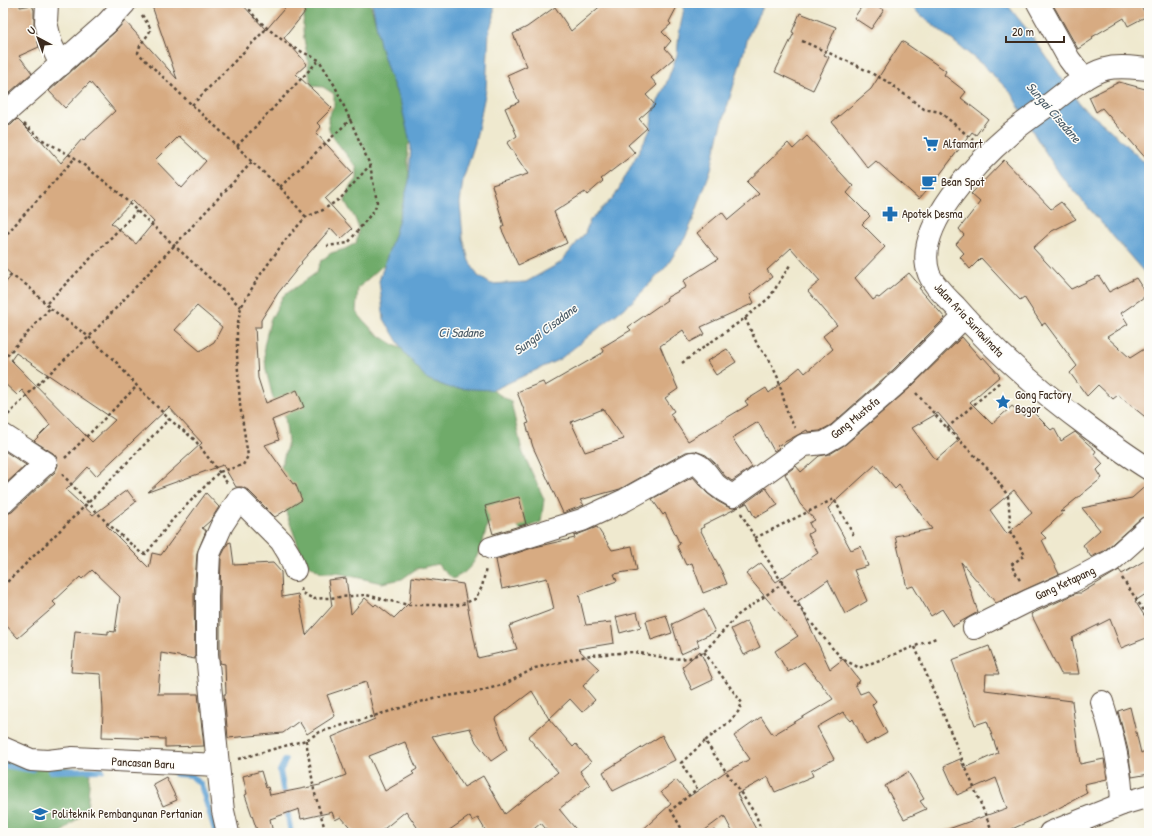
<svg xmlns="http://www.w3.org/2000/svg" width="1152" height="836" viewBox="0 0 1152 836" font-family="'Patrick Hand',sans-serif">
  <rect width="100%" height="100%" fill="#fdfcf7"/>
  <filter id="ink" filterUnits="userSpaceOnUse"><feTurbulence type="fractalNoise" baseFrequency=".025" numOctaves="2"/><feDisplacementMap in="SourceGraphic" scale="8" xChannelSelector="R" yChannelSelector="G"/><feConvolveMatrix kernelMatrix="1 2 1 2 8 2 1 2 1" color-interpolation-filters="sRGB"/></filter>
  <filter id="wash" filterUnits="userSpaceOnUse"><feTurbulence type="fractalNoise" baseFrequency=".012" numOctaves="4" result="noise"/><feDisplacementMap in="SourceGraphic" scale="16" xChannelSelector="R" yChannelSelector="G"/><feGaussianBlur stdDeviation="0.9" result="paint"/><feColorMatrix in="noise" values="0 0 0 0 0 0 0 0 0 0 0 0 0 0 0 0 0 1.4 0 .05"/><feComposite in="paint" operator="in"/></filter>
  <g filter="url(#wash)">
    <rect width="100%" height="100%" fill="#efe9cf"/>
    <g fill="#70ab6b" stroke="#566a44">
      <path d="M311,3H370L375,20L405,76L418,122L408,146V170L419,193L392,257L358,288L356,312L374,332L396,346L489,388L511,402L522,451L544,499L541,522L520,530L506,512L487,525C485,538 477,562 467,570C463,574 458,576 453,579L437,564L416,569L402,579L382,583L337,573H321L304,561L287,515L282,492L281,467L288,442L285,417L273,398L266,370L264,346L270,321L283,296L316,273L321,261L331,253L345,249L356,243C362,222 354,219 345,201L349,189L357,179V168L335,140L329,130L328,117L334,106V94L323,87L312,86C308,74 309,67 307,55C304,37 298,19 311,3Z"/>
      <path d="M3,756L48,763L90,772L87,810L61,833H3Z"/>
    </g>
    <g fill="#5fa1d3" stroke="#4d6678">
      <path d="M372,3H494V17L489,31L486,90L475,143L463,180L460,203L463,238L469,261L478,276L491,284L526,282L560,263L585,233L590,220L615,196L650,130L653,112L666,84L677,55L679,34L685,3H764L749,34L719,134L711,169L693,220L685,238L666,267L634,300L560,359L493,390L450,388L427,379L404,352L384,319L379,281L396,229L409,181L411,147L401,104L389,74L380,45Z"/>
      <path d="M910,3H1006L1029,32L1081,106L1107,127L1149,167V278L1061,176L1037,139L1011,93L984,66L916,11Z"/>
    </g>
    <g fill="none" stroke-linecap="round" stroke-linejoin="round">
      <g stroke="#5fa1d3" stroke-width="6">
        <path d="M285,761L280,771L291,833"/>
        <path d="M3,765L32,770"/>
        <path d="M51,771L102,770"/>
        <path d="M175,774L191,775L201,785L216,833"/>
      </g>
    </g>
    <g id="blocks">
      <g fill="#d7ab82" fill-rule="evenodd">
        <path d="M20,3V7L32,5L34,10V25L39,47L19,56L32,73L3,98V7Z"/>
        <path d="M151,3H241L266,30L289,3H295L305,12L284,38L307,64L296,74L332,108L317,123L321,127L316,133L353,173L325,199L352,229L341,239L331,228L301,262L302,263L278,293L261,320V327H255L258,378L266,403L297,390L304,407L272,420L279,440L265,445L293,484L295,483L302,500L275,517L248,490L242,487H236L223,465L148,492L202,443L169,407L96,476L88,467L66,490L93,515L127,490L136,502L106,525L149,568L152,553L161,555L206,493L219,507L210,521L202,528L206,531L197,553L194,596L195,659L161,653L158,694H198L204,746L165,747V739L102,737L103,710L101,674L71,672L75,631L108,634V631L115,632L120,597L92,570L82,579L80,577L53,602L56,605L18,638L3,622V515L12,512L55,472L58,465L57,458L53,453L34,441L50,425L22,390L17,395L3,382V286L12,275L3,267V127L11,125L17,119L38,140L40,139L61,163L82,139L84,140L115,111L90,82L65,108L49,91L115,32L125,21L177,79ZM179,136L206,161L182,188L155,160ZM133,200L154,222L136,244L111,223ZM197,306L222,327L214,342L200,351L175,330ZM16,353L115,420L92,442L11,360Z"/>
        <path d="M604,3H679L669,22L671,24L662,32L671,41L665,48L674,58L651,78L657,85L646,95L655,105L639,119L647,128L628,145L635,153L601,179L603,181L587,195L585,192L554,212L567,243L518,265L501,228L504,226L492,185L528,174L507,143L517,136L505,108L519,102L507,75L527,66L513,34L527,27L555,7L571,31Z"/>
        <path d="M864,3H872L884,10L871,29L854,18Z"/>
        <path d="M1052,3H1149V4L1142,8L1147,16L1128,26L1124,18L1092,37L1093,39L1078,49Z"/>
        <path d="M800,13L836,27L824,55L829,57L813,90L775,72L794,33L792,32Z"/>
        <path d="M902,41L946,71L944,75L966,92L961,98L988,119L976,135L972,132L938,177L919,199L876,161L868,168L832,122L871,89Z"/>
        <path d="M1119,82L1149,90V162L1102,108L1096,112L1089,97Z"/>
        <path d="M807,136L853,186L847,193L870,216L862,224L885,247L855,278L873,300L877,297L879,298L909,273L921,287L919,288L945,318L894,369L831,425L820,431L808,432L807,430L777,446L779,448L774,451L758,422L732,438L752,467L732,481L725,476L715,463L706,455L695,451L686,452L620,489L580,500L584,505L563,513L533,447L526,424L529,423L517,392L543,382L545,386L604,352L601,348L631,330L628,327L667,300L666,298L686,287L683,281L718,259L697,233L722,212L728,220L759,194L747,182L788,143L793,149ZM791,248L820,281L808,291L837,325L823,336L833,349L805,373L800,367L769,393L766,388L745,401L748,405L688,441L670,414L674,411L665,398L678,389L660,346L683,330L690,342L705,334L701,327L754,303L750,294L772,277L767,270ZM603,409L624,439L585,452L571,422Z"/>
        <path d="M1004,160L1051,209L1061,202L1076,219L1052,231L1033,248L1071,289L1099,276L1109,292L1136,278L1147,295L1121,313L1128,324L1107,337L1130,358L1149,346V420L1118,395L1113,399L1098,385L1087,396L1070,373L1077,366L1045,323L1042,325L1024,297L1020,300L981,258L970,269L960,257L964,253L956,244L964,235L959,229L980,202L971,194Z"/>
        <path d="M962,337L981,359L983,357L1000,376L970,402L992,424L1012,406L1024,416L1030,409L1051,430L1054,428L1061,441L1075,432L1096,451L1094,454L1103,464L1097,470L1102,478L1060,512L1065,511L1041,533L1046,538L1042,540L1059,574L996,603L961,562L978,612L953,626L942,609L931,616L913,586L907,588L895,536L932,529L899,485L895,489L875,465L828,508L851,550L861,546L868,566L854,570L867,601L845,614L828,580L798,601L830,669L843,659L860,681L855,684L860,694L868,691L876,701L872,705L887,733L866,745L853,719L851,721L843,712L817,727L834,759L811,771L813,776L775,792L768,777L737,794L758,833H733L724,816L701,833H639L671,804L661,792L676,780L690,796L725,772L750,759L734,736L761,717L773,735L833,699L804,662L788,672L775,651L798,636L746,574L761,563L776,582L818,553L808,534L813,531L809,523L815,520L800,504L785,474L796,466L801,472L819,456L830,454L846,444L911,387ZM938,413L960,439L936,460L912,428ZM1014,490L1032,513L1007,534L990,510Z"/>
        <path d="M727,349L736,362L716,375L707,361Z"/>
        <path d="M3,450L26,465L3,486Z"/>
        <path d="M693,477L707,493L717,501L728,507L733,508L739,507L703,525L704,527L700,529L722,572L727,584L703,593L692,563L686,565L677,546L680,544L665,513L663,515L652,499Z"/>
        <path d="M1149,483V515L1141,518L1104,551L1091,557L1083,545L1100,530L1082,508L1132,498Z"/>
        <path d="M766,488L778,505L755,518L747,503L741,506Z"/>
        <path d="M519,497L526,524L493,534L485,506Z"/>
        <path d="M597,527L612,550L632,546L637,570L614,574L617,581L579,595L586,625L611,622L614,643L578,649L599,669L583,686L595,700L582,712L570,699L549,719L532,691L495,719L507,750L491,761L476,742L470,728L432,736L464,787L483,776L505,814L558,772L528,737L549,719L573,747L576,744L591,762L580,771L590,785L559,809L579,833H549L541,823L529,833H487L478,818L472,821L470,816L445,833H421L406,811L379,833H355L341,817L335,820L332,812L301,819L299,809L270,819L273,833H258L245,795L247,794L243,776L261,771L266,788L268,787L270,795L320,785L346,775L332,737L375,719L366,682L327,695L335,716L307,734L299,721L283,733L228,738L224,694H226L225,664L220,663V596L221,557L228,543L231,542L234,565L273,563L281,572L282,597L298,594L306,635L332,606L328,580L346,578L351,614L365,598L374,606L376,604L394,618L410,602L412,577L463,584L478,658L517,649L509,626L554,609L547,578L502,589L496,560L535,547L575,538L574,536ZM405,742L417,769L412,772L414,774L385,791L369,756Z"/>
        <path d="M1149,558V592L1135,601L1149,623V637L1121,648L1110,619L1072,638L1079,674H1061L1031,614L1077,593H1081L1119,570L1122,574Z"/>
        <path d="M704,609L715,632L697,640L699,646L681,654L672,624Z"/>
        <path d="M637,612L641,627L620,633L616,617Z"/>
        <path d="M666,615L672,633L651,640L646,621Z"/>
        <path d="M747,621L760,647L744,655L731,629Z"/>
        <path d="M989,646L999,674H986L985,690L1072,701L1080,764L1104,759L1107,779L1084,784L1087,793L1057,809L1003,833H943V831L1007,808L996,778L957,795L944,766L960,759L964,768L998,753L987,721L975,725L952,660Z"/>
        <path d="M700,651L713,680L692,690L682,667Z"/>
        <path d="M1130,707L1141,753L1145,751L1149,762V774L1132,777L1128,750L1118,711Z"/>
        <path d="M662,735L675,760L613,791L603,772Z"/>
        <path d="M908,772L924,799L920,801L926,809L904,819L885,786Z"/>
        <path d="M166,777L177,800L163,806L153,784Z"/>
      </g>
    </g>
  </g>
  <g filter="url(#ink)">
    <use href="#blocks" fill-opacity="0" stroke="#564739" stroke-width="1"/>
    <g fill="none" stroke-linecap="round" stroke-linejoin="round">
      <defs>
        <g id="minor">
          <path d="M47,3L46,22L51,44L61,65"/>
          <path d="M1038,3L1069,59L1084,79"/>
          <path d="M3,115L107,23L125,3"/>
          <path d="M3,435L46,463L3,503"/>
          <path d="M491,548L582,520L625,500L692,463C703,464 709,478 716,485C721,489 727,493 733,496L804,445L824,443L838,435L903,378L964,317"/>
          <path d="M974,628L1028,601L1071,582L1111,561L1149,527"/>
          <path d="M1102,702C1113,735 1121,769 1122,804"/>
          <path d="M3,748L31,760L48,761L73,758L218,765L223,811L228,833"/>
          <path d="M218,765L207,654V596L209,554L222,525L239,499L281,541L289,554L295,570"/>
        </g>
        <g id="major">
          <path d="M1149,69C1135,68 1119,65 1105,69C1087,74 1065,92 1050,104C1037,113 1024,122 1012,132C979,160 912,227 929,274C934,286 946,297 955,306C995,352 1041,392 1090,428C1109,442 1128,456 1149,469"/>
          <path d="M1050,833L1122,804L1149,796"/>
        </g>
      </defs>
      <use href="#minor" stroke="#564739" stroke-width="24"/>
      <use href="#major" stroke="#564739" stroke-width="24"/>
      <g stroke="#564739" stroke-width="2.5" stroke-dasharray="3 3" stroke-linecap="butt">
        <path d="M251,3L250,10L255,17L267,28L290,46L319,60L335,86L370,165L377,202L375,209L348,243L327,246"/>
        <path d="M3,4L11,3"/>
        <path d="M142,15L151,29C146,40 140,41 138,53L192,105L237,146L252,162L280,187L306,217"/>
        <path d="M802,41L856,65L888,82L924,109L940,112L973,140"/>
        <path d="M192,105L267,28"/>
        <path d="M24,124L41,139L75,158L119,193L137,211L241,307"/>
        <path d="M237,146L319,60"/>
        <path d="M280,187L351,119"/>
        <path d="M3,238L75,158"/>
        <path d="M3,274L14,277L28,286L50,308L89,337L117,363L137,386L169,419L195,440L228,484"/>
        <path d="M47,303L137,211"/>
        <path d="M745,318L758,346L769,359L778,378L788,415L795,428"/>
        <path d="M3,360L50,308"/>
        <path d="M682,363L745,318L770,297L790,265"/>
        <path d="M916,393L947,428L993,474L1008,496L1010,519L1009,530L1025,555L1011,565L1021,582"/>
        <path d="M8,415L40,382L89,337L252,162"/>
        <path d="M947,428L1001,381"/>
        <path d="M65,458L137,386"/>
        <path d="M62,474L106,522L141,553L146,554L173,519L219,472L243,465L248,456L240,405L237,355V327L241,307L258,278L286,239L306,217L323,210L341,198L370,165"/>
        <path d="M741,513C764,555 788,595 818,631C827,641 835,653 846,661C850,663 855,665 859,668L936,638"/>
        <path d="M755,538L834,499L854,536"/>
        <path d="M1122,578L1149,618"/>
        <path d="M3,586L88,503L169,419"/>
        <path d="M301,588L302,593L314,599L366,595L390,601L409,605H460L475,599L482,587L486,568"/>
        <path d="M915,647L993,833"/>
        <path d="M704,652L742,703L738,712L729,722L705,741L756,815L762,833"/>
        <path d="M306,740L314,790L325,830L327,833"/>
        <path d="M238,759L306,740L320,732L434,698L481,691L505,684L535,668L591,655L634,652L672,659L689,658L704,652L738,615L783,583"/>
        <path d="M410,833L414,832L415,833"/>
        <path d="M684,833L671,810L697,789L681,763L705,741"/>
        <path d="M708,833L713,830L715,833"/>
      </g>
      <use href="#minor" stroke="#fff" stroke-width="22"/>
      <use href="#major" stroke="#fff" stroke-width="22"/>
    </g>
  </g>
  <defs>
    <symbol id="supermarket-bare" viewBox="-9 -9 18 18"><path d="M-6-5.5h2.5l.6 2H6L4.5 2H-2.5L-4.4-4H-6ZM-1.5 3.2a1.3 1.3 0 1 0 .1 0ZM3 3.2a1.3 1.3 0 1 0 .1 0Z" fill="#1f6fb2" stroke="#fdfcf7" stroke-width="2.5" paint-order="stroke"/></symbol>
    <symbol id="cafe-bare" viewBox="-9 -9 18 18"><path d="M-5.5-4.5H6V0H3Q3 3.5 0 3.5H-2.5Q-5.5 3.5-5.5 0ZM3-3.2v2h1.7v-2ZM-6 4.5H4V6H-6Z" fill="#1f6fb2" stroke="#fdfcf7" stroke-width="2.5" paint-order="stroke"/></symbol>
    <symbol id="pharmacy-bare" viewBox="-9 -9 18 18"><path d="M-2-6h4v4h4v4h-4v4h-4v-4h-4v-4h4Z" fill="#1f6fb2" stroke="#fdfcf7" stroke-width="2.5" paint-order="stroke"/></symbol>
    <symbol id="sight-bare" viewBox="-9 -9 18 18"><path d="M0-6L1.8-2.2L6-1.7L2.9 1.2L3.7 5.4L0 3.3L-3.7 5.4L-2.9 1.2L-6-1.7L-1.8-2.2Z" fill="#1f6fb2" stroke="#fdfcf7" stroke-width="2.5" paint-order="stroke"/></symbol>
    <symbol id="university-bare" viewBox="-9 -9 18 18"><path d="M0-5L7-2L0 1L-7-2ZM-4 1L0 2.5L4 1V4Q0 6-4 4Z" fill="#1f6fb2" stroke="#fdfcf7" stroke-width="2.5" paint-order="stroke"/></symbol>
  </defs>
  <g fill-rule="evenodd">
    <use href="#supermarket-bare" x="920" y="133" width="22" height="22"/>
    <use href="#cafe-bare" x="918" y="171" width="22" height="22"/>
    <use href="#pharmacy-bare" x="879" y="203" width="22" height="22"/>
    <use href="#sight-bare" x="992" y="391" width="22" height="22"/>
    <use href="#university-bare" x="29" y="803" width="22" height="22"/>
  </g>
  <g text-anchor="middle" stroke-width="3" stroke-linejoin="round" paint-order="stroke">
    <g font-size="12" fill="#3b2a1e" stroke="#fdfcf7" text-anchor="start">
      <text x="943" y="148">Alfamart</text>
      <text x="941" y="186">Bean Spot</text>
      <text x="902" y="218">Apotek Desma</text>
      <text x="1015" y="399">Gong Factory<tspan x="1015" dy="14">Bogor</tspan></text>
      <text x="52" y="818">Politeknik Pembangunan Pertanian</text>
    </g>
    <g font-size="12" fill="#3b2a1e" stroke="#fdfcf7">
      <text transform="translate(969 320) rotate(47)" y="4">Jalan Aria Suriawinata</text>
      <text transform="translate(855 418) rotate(-39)" y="4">Gang Mustofa</text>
      <text transform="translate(1065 583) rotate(-25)" y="4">Gang Ketapang</text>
      <text transform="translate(143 763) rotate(3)" y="4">Pancasan Baru</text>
    </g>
    <g font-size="13" font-style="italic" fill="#495a66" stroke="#fdfcf7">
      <text transform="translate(1054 112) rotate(49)" y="5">Sungai Cisadane</text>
      <text transform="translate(545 329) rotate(-37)" y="5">Sungai Cisadane</text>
      <text x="461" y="337">Ci Sadane</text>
    </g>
  </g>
  <rect width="1152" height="836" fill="none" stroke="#fdfcf7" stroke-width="16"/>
  <g transform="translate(38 38) rotate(319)" stroke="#fdfcf7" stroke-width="3" paint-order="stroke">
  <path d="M0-3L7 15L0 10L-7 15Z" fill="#3b2a1e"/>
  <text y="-6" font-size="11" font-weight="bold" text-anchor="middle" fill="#3b2a1e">U</text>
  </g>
  <path d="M1006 36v6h58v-6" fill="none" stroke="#3b2a1e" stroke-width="2"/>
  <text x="1012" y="36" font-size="12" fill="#3b2a1e" stroke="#fdfcf7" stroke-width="3" paint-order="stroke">20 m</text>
</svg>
